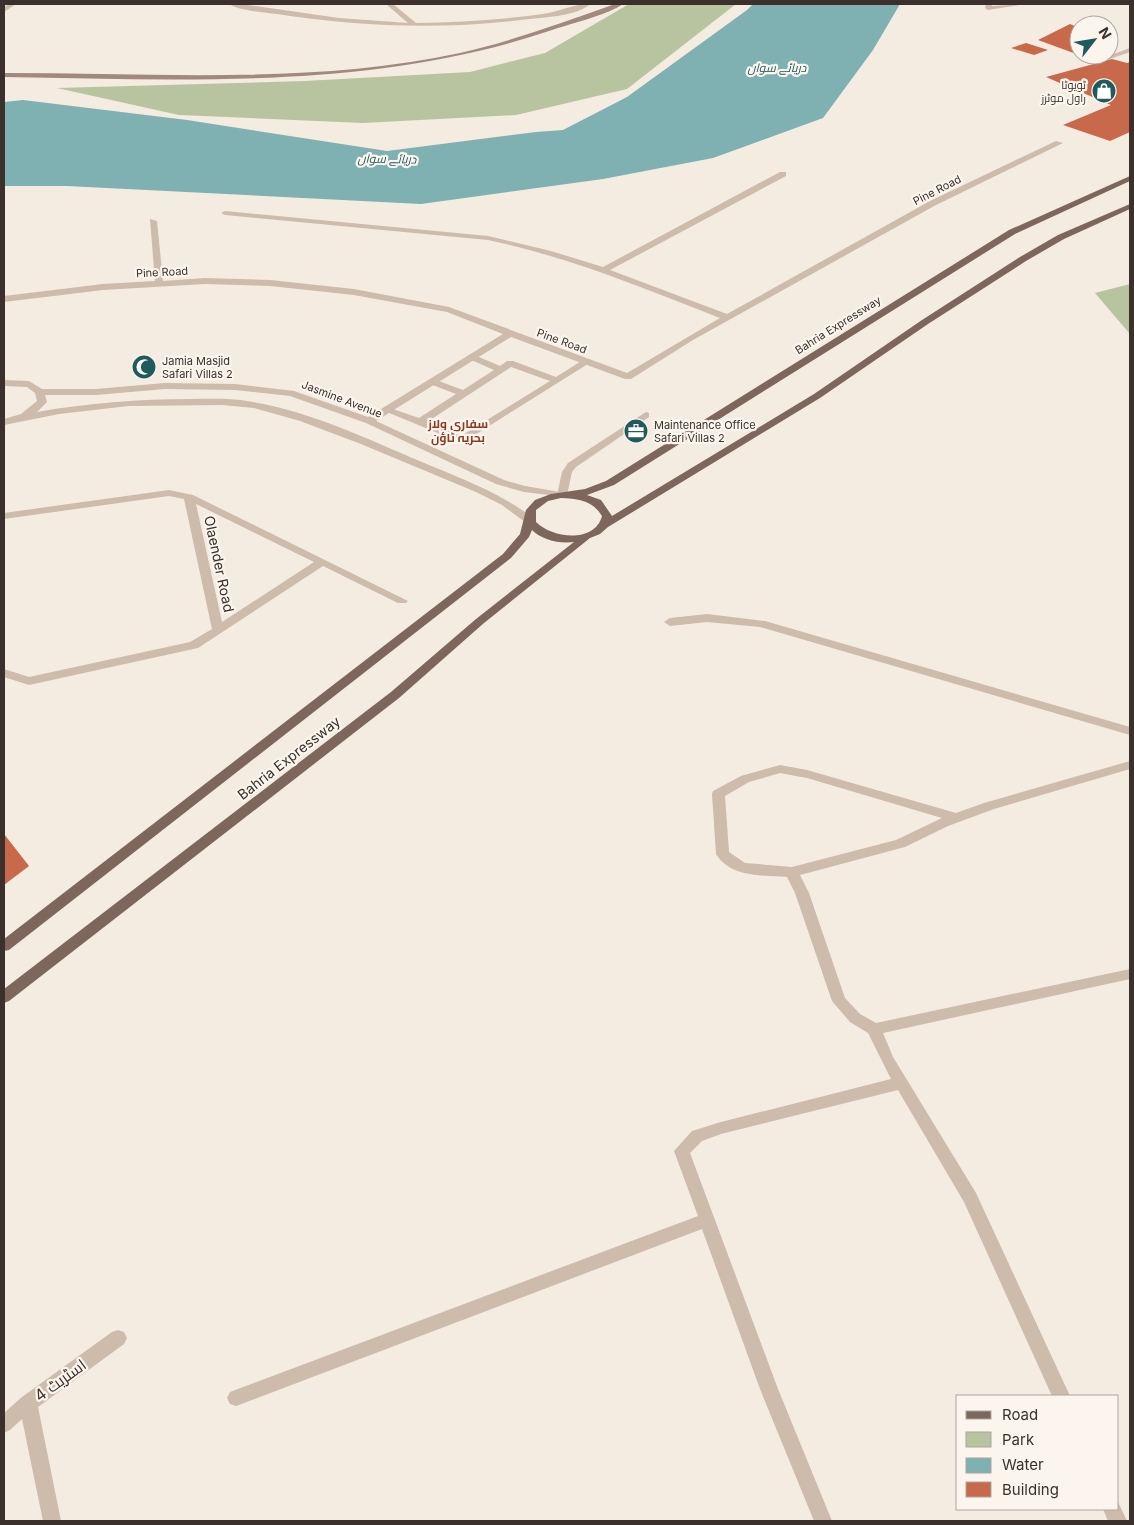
<svg xmlns="http://www.w3.org/2000/svg" width="1134" height="1525" viewBox="0 0 1134 1525" font-family="Inter,Cairo,sans-serif">
  <rect width="100%" height="100%" fill="#f4ebe1"/>
  <g fill="#b8c4a0">
    <path d="M629,4H736L627,89L516,115L363,123L179,115L57,88L305,81L470,72L545,53Z"/>
    <path d="M1130,284V334L1095,293Z"/>
  </g>
  <path fill="#7fb0b2" d="M753,4H900L873,50L823,118L713,158L603,179L421,204L67,186H4V102L23,100L187,120L387,151L536,132L563,130L627,97L747,10Z"/>
  <g fill="#c8694b">
    <path d="M1070,24L1079,28V55L1038,40Z"/>
    <path d="M1026,43L1048,50L1034,55L1011,48Z"/>
    <path d="M1112,59L1127,63L1130,62V132L1110,141L1063,125L1111,105L1046,77Z"/>
    <path d="M4,834L29,866L4,885Z"/>
  </g>
  <g fill="none" stroke-linecap="round" stroke-linejoin="round">
    <g fill="#cdbbac" fill-rule="evenodd">
      <path d="M9,4H16L4,12V7Z"/>
      <path d="M986,4H992V6L1025,4L988,10L985,8Z"/>
      <path d="M1130,48V52L1098,63L1095,61Z"/>
      <path d="M472,354L500,366L507,361H513L556,377L583,360L586,359L591,362L462,443L382,410L387,407L419,418L456,394L430,384V380H436L463,390L494,370L469,359V355ZM511,367L550,381L461,436L427,422Z"/>
      <path d="M646,412L649,413V417L576,467L572,472L567,495L562,498L558,497L557,495L562,472L568,463Z"/>
    </g>
    <g fill="#cdbbac" fill-rule="evenodd">
      <path d="M229,4H241L339,18L408,23L386,4H393L416,23C458,22 501,20 543,14C558,12 576,3 591,4C575,16 549,17 529,19C444,30 361,27 277,14C263,12 240,11 229,4Z"/>
      <path d="M1056,141L1063,143L936,205L693,340L631,379H625L511,337L376,421L504,480L525,486L566,493L567,495L566,497L524,492L496,484L366,423L290,396L235,390L165,389L96,395H45L47,402L37,412C88,403 139,399 191,399C210,399 229,398 247,401C307,410 366,438 422,462C460,478 499,492 533,518L534,520L533,522H525L502,505L476,492L361,444L300,421L254,408L222,405L129,406L59,414L4,425V419L21,414L37,401L35,393L27,387L4,386V380L29,381L42,389H96L165,383L235,384L294,391L368,417L503,334L447,312L354,295L270,286L205,284L103,290L4,302V296L103,284L155,281L150,219L157,221L163,281L205,278L270,280L354,289L449,307L627,373L720,318C643,288 569,257 488,240L225,215L221,213L225,211L488,236L551,251L603,267L780,172H786V176L610,270L727,314L930,201Z"/>
      <path d="M169,490L193,495L408,601L406,603H398L323,566L198,648L29,685L4,677V669L29,677L190,642L212,629L184,499L169,496L4,519V513ZM196,504L314,562L222,622Z"/>
      <path d="M707,614L765,621L1130,727V735L760,627L707,622L670,626L664,622L670,618Z"/>
      <path d="M1130,761V769L994,809L948,826L905,847L800,875L809,893L845,998L860,1014L876,1023L1130,969V979L883,1033L893,1057L976,1193L1070,1396H1052L964,1202L898,1090L721,1134L702,1141L690,1153L778,1389L832,1521H814L760,1389L702,1229L236,1406L230,1404L227,1398L230,1392L698,1216L674,1151L692,1131L721,1122L891,1079L868,1033L850,1022L832,1001L795,893L787,877C763,875 731,878 716,854L712,794L713,791L741,776L780,765L807,770L956,813L984,803ZM780,773L807,778L942,818L896,840L792,867L745,863L729,852L725,796L749,782Z"/>
      <path d="M118,1330L124,1332L127,1338L124,1344L38,1407L61,1521H43L22,1419L10,1430L4,1433V1413L22,1397L112,1332Z"/>
      <path d="M1118,1502L1127,1521H1108L1103,1509H1118Z"/>
    </g>
    <path fill="#a18a7d" fill-rule="evenodd" d="M615,4H623C610,14 570,24 552,30C376,90 187,80 4,77V73C155,73 311,85 460,53C513,41 564,22 615,4Z"/>
    <path fill="#7d675c" fill-rule="evenodd" d="M1130,176V181L1015,234L614,485L587,495L601,500L612,516L814,394L922,320L1020,257L1058,235L1130,204V209L1064,239L1026,261L928,324L820,398L608,527L600,534L590,538L484,623L399,698L9,1001L4,1003V989L391,692L476,619L574,542C559,544 542,540 532,530L529,537L511,558L9,950L4,951V939L503,554L520,534L526,510L535,500L551,494L585,489L606,481L1009,230ZM561,498C579,499 592,500 602,516C595,543 553,539 536,522V510L548,501Z"/>
  </g>
  <defs>
    <symbol id="shop-disc" viewBox="-11 -11 22 22"><circle r="9.5" fill="#1f5a5e" stroke="#fbf5ee"/><path d="M-5-2.5h2.3a2.7 3.5 0 0 1 5.4 0H5L5.5 6h-11ZM-1.5-2.5h3a1.5 2.3 0 0 0-3 0Z" fill="#fff"/></symbol>
    <symbol id="mosque-disc" viewBox="-11 -11 22 22"><circle r="9.5" fill="#1f5a5e" stroke="#fbf5ee"/><path d="M3.5-4.9A6 6 0 1 0 3.5 4.9A5 5 0 1 1 3.5-4.9Z" fill="#fff"/></symbol>
    <symbol id="office-disc" viewBox="-11 -11 22 22"><circle r="9.5" fill="#1f5a5e" stroke="#fbf5ee"/><path d="M-6-3h4V-5.5h4V-3h4V5H-6ZM-1-4.5V-3h2v-1.5ZM-6 0V1H6V0Z" fill="#fff"/></symbol>
  </defs>
  <g fill-rule="evenodd">
    <use href="#shop-disc" x="1090" y="77" width="28" height="28"/>
    <use href="#mosque-disc" x="130" y="353" width="28" height="28"/>
    <use href="#office-disc" x="622" y="417" width="28" height="28"/>
  </g>
  <g text-anchor="middle" stroke-width="4.5" stroke-linejoin="round" paint-order="stroke">
    <g font-size="11" fill="#3b302b" stroke="#fbf5ee" text-anchor="start">
      <text x="1086" y="89" text-anchor="end">ٹویوٹا<tspan x="1086" dy="13">راول موٹرز</tspan></text>
      <text x="162" y="365">Jamia Masjid<tspan x="162" dy="13">Safari Villas 2</tspan></text>
      <text x="654" y="429">Maintenance Office<tspan x="654" dy="13">Safari Villas 2</tspan></text>
    </g>
    <g font-size="11" fill="#3b302b" stroke="#fbf5ee">
      <text transform="translate(937 190) rotate(-27)" y="4">Pine Road</text>
      <text transform="translate(162 272) rotate(-3)" y="4">Pine Road</text>
      <text transform="translate(838 325) rotate(-32)" y="4">Bahria Expressway</text>
      <text transform="translate(562 341) rotate(20)" y="4">Pine Road</text>
      <text transform="translate(342 399) rotate(21)" y="4">Jasmine Avenue</text>
    </g>
    <g font-size="12" font-style="italic" fill="#1f5a5e" stroke="#fbf5ee">
      <text x="777" y="72">دریائے سواں</text>
      <text transform="translate(387 159) rotate(1)" y="4">دریائے سواں</text>
    </g>
    <g font-size="12" font-weight="bold" fill="#8c3b22" stroke="#fbf5ee">
      <text x="458" y="428">سفاری ولاز<tspan x="458" dy="14">بحریہ ٹاؤن</tspan></text>
    </g>
    <g font-size="14" fill="#3b302b" stroke="#fbf5ee">
      <text transform="translate(219 564) rotate(78)" y="5">Olaender Road</text>
      <text transform="translate(289 758) rotate(-38)" y="5">Bahria Expressway</text>
    </g>
    <g font-size="16" fill="#3b302b" stroke="#fbf5ee">
      <text transform="translate(60 1380) rotate(-36)" y="6">اسٹریٹ 4</text>
    </g>
  </g>
  <rect width="1134" height="1525" fill="none" stroke="#3b302b" stroke-width="10"/>
  <rect x="956" y="1395" width="162" height="115" fill="#fbf5ee" stroke="#aea6a0"/>
  <rect x="966" y="1411" width="25" height="8" fill="#7d675c" stroke="#aea6a0"/>
  <text x="1002" y="1420" font-size="15" fill="#3b302b">Road</text>
  <rect x="966" y="1432" width="25" height="15" fill="#b8c4a0" stroke="#aea6a0"/>
  <text x="1002" y="1445" font-size="15" fill="#3b302b">Park</text>
  <rect x="966" y="1458" width="25" height="15" fill="#7fb0b2" stroke="#aea6a0"/>
  <text x="1002" y="1470" font-size="15" fill="#3b302b">Water</text>
  <rect x="966" y="1482" width="25" height="15" fill="#c8694b" stroke="#aea6a0"/>
  <text x="1002" y="1495" font-size="15" fill="#3b302b">Building</text>
  <g transform="translate(1094 40) rotate(59)"><circle r="24" fill="#fbf5ee" stroke="#aea6a0"/>
  <path d="M0-4L9 19L0 12L-9 19Z" fill="#1f5a5e"/>
  <text y="-8" font-size="14" font-weight="bold" text-anchor="middle" fill="#3b302b">N</text>
  </g>
</svg>
